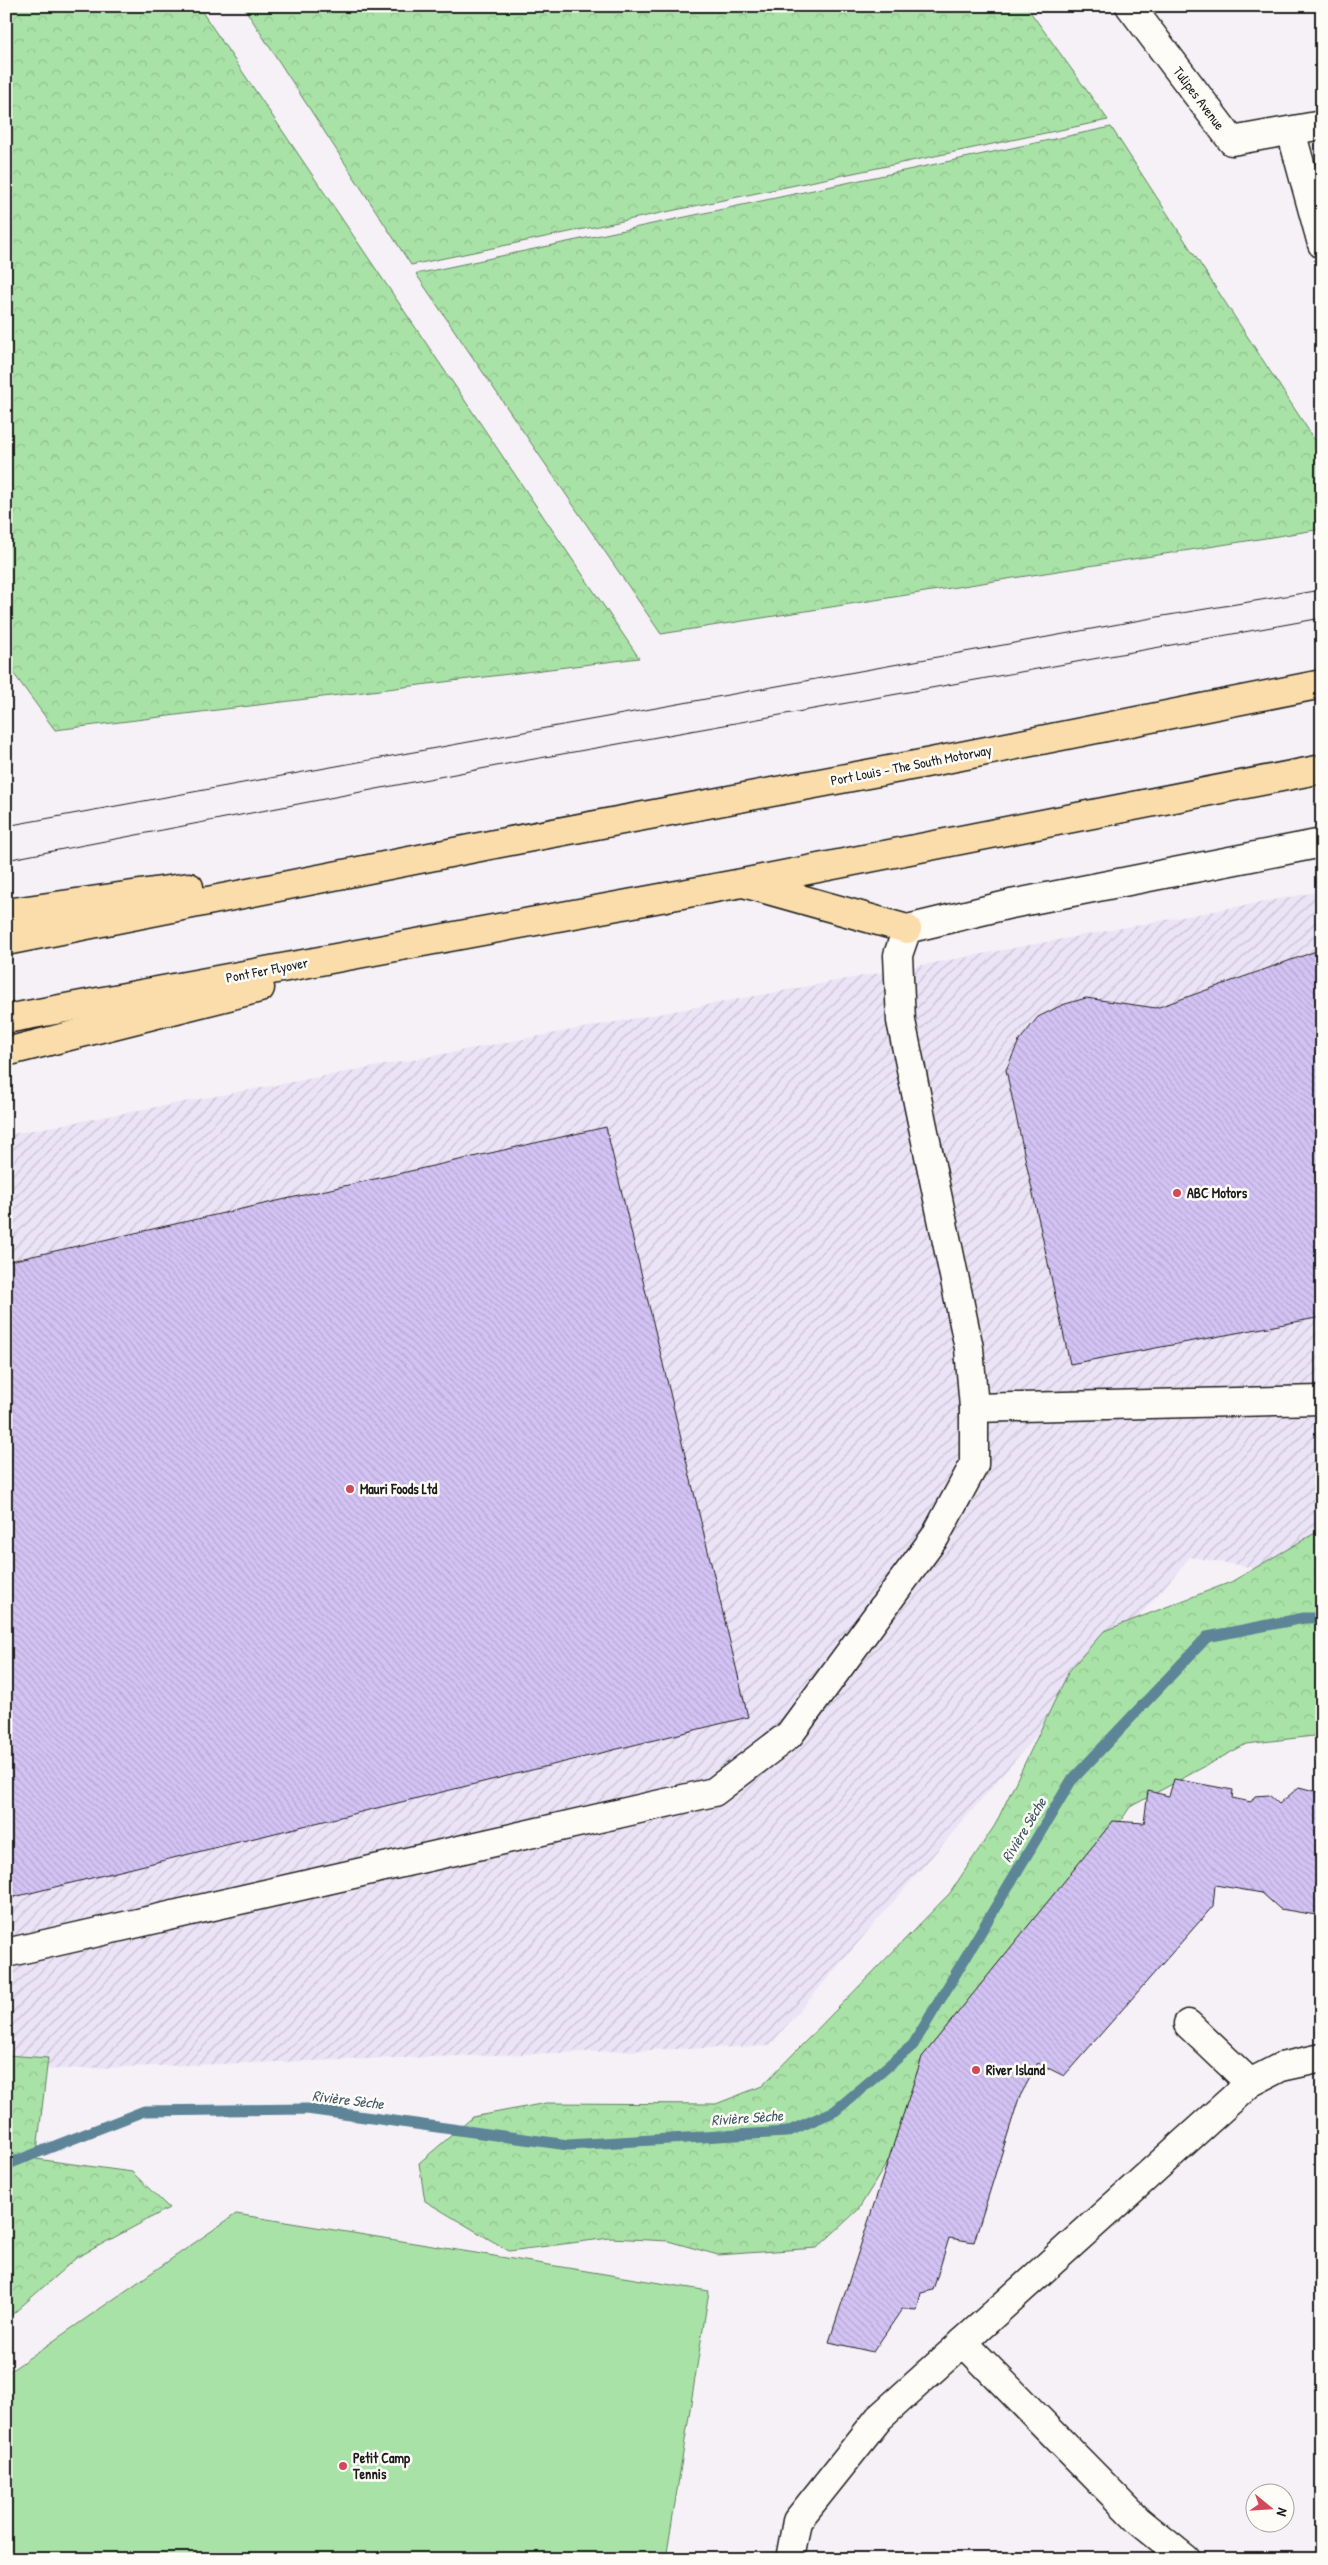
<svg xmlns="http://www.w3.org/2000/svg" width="1328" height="2565" viewBox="0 0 1328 2565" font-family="'Patrick Hand',sans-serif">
  <defs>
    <pattern id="industrial-furrows" width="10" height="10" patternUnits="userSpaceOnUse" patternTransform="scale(1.25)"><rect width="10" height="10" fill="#ebe3f6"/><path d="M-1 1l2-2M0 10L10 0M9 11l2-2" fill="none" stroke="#c9c2d2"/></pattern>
    <pattern id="forest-crowns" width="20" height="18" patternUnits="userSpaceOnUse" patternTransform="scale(1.25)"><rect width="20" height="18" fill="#a9e2a6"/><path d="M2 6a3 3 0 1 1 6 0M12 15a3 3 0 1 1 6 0" fill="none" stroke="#91c18e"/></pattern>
    <pattern id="building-back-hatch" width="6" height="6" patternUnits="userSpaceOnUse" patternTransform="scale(1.25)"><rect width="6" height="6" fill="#d3c3f5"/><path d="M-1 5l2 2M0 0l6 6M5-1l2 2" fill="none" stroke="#b5a7d1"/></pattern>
  </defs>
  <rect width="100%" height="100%" fill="#f5f1f7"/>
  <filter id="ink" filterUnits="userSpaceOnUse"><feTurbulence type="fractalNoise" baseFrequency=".02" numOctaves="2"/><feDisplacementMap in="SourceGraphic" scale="10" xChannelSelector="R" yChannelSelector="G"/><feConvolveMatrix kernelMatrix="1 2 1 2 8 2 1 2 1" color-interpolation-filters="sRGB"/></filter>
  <g filter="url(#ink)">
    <path fill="url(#industrial-furrows)" d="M1322,891V1579L1190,1557L769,2046L6,2071V1135Z"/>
    <g fill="url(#forest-crowns)" stroke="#627f61">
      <path d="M6,6H198L639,658L55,730L6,663Z"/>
      <path d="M243,6H1026L1108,120L411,265Z"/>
      <path d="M1111,127L1322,451V529L661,634L416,274Z"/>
      <path d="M1322,1529V1735L1246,1744L1130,1807L1044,1937L973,2022L858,2210L817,2248L718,2255L668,2241L610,2238L509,2251L425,2201L419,2163L473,2117L546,2103L716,2104L762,2086L950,1893L995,1825L1069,1671L1104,1631L1231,1582Z"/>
      <path d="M6,2055L48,2058L36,2159L132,2172L169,2208L76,2258L6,2320Z"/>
    </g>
    <path fill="#a9e2a6" stroke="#627f61" d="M236,2214L709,2291L666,2559H6V2374Z"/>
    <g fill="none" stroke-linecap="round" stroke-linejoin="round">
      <path stroke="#5d8597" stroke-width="11" d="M6,2165L144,2111L307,2109L568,2145L787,2132L835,2111L913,2045L1071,1781L1207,1637L1304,1618H1322"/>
    </g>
    <g fill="url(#building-back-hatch)" stroke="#1c1c1c">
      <path d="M1322,949V1317L1070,1364L1006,1070L1019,1041L1038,1017L1062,1005L1086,998L1156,1008Z"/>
      <path d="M606,1127L748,1717L6,1899V1262Z"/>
      <path d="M1174,1779L1233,1790L1232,1798L1251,1802L1255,1796L1269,1795L1279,1804L1299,1787L1322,1793V1916L1280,1909L1262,1893L1215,1885L1213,1906L1064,2076L1038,2063L1019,2098L974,2242L949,2238L933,2290L921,2293L917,2310L902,2309L873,2352L829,2342L922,2057L1113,1821L1144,1823L1148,1791L1169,1796Z"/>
    </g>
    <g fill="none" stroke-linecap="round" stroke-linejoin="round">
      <defs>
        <g id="minor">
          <path d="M1130,6L1232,141L1322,125"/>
          <path d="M1291,131L1322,244"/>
          <path d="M974,1408L1322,1400"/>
          <path d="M6,1953L714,1792L789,1735L935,1537L974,1465V1408L969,1348L901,1021L898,955L907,929L1011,904L1322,843"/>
          <path d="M1188,2024L1250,2083"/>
          <path d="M963,2342L1139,2521L1186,2559"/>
          <path d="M790,2559L797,2521L879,2418L1250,2083L1281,2067L1322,2058"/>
        </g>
        <g id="highway">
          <path d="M747,884L907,929"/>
          <path d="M6,913L189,887"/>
          <path d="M6,941L500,843L926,763L1322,684"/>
          <path d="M6,1019L742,883L1322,769"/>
          <path d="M6,1052L260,988"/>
        </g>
      </defs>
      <use href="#minor" stroke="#1c1c1c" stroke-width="31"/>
      <use href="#highway" stroke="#1c1c1c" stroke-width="31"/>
      <use href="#minor" stroke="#fdfcf7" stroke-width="28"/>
      <use href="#highway" stroke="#faddab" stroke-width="28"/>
      <g stroke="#1c1c1c" stroke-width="1">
        <path d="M6,826L1163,616L1322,590"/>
        <path d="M6,860L512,763L1322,618"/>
      </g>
    </g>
  </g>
  <g fill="#d1495b" stroke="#fdfcf7" stroke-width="2">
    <circle cx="1177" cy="1193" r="5"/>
    <circle cx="350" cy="1489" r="5"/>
    <circle cx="976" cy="2070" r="5"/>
    <circle cx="343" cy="2466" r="5"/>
  </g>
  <g text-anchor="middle" stroke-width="5" stroke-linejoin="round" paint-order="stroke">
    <g font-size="14" fill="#1c1c1c" stroke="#fdfcf7">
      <text transform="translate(1199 98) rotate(53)" y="5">Tulipes Avenue</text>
      <text transform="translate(911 765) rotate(-11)" y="5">Port Louis – The South Motorway</text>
      <text transform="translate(267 970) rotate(-11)" y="5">Pont Fer Flyover</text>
    </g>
    <g font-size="14" font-weight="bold" fill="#1c1c1c" stroke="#fdfcf7" text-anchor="start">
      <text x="1187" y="1198">ABC Motors</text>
      <text x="360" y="1494">Mauri Foods Ltd</text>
      <text x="986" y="2075">River Island</text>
      <text x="353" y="2463">Petit Camp<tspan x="353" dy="16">Tennis</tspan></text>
    </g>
    <g font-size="15" font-style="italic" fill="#425964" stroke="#fdfcf7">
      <text transform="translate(1024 1830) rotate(-59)" y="5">Rivière Sèche</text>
      <text transform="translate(348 2100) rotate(7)" y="5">Rivière Sèche</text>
      <text transform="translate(747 2118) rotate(-4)" y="5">Rivière Sèche</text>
    </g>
  </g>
  <rect width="1328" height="2565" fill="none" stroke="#fdfcf7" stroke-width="25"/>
  <rect x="12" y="12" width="1303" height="2540" fill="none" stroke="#1c1c1c" stroke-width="2" filter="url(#ink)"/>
  <g transform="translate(1270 2508) rotate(108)"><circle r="24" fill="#fdfcf7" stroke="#a3a29f"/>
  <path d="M0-4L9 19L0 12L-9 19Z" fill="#d1495b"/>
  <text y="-8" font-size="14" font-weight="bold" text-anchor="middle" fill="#1c1c1c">N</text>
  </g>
</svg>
